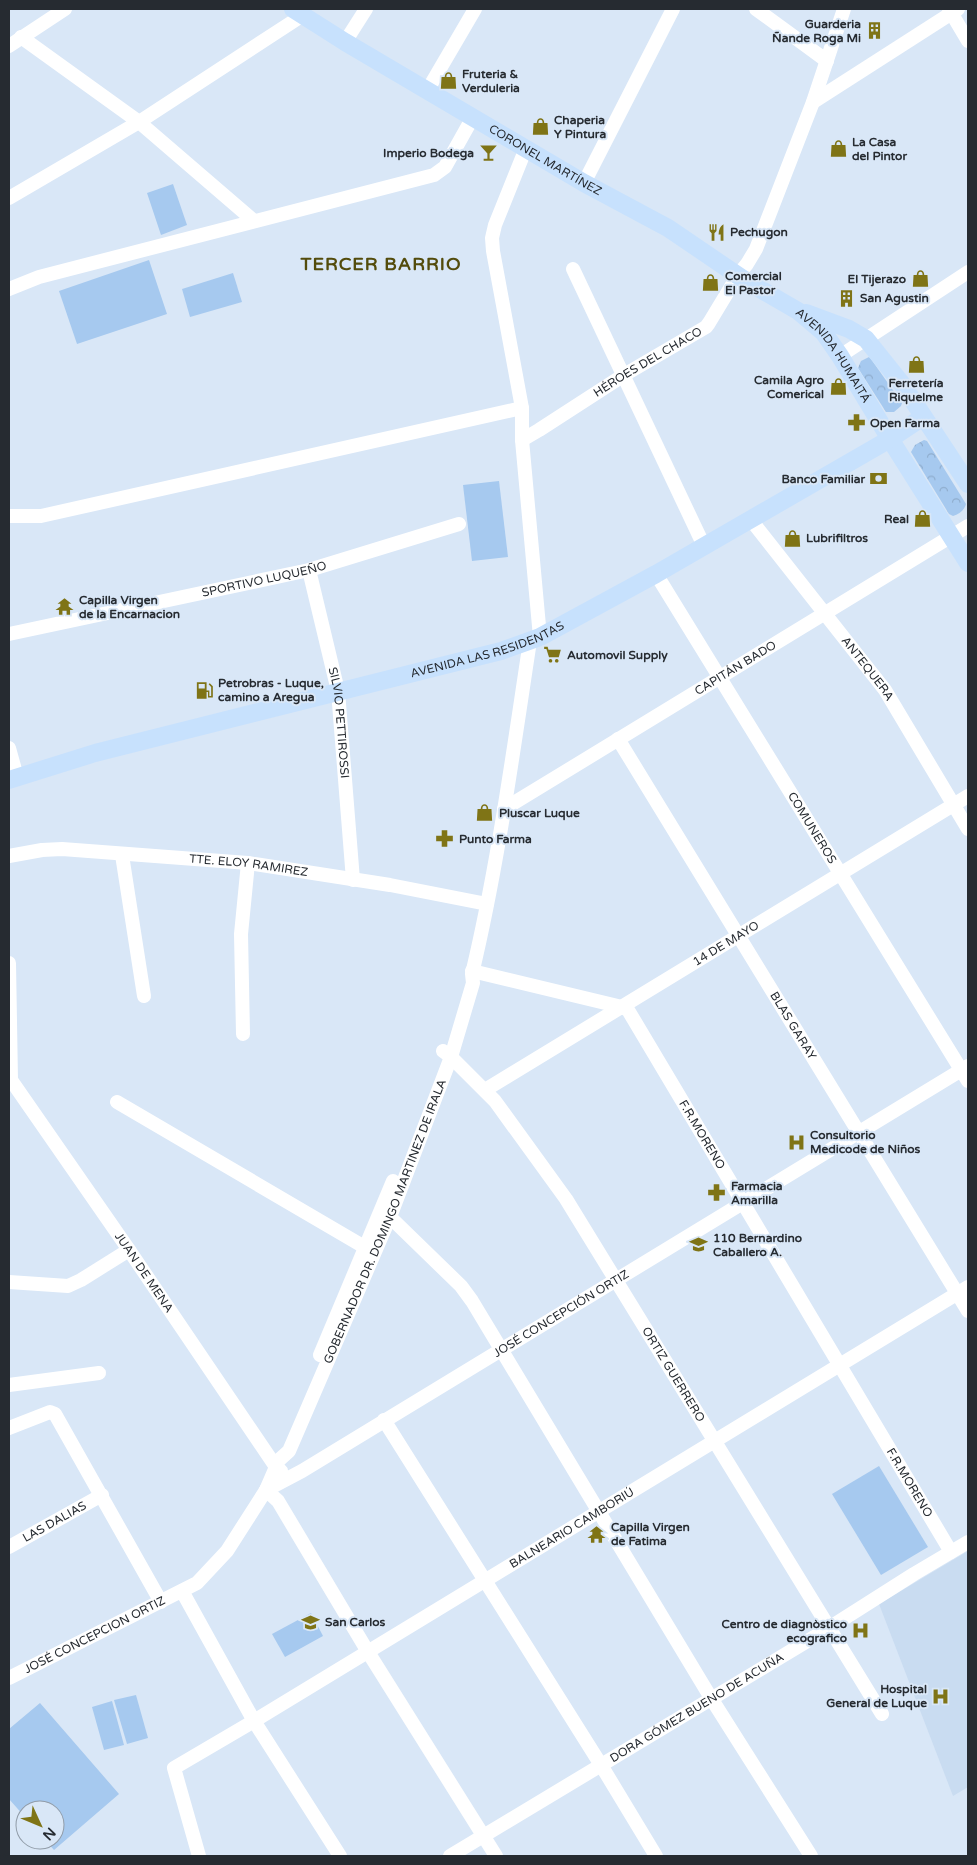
<svg xmlns="http://www.w3.org/2000/svg" width="977" height="1865" viewBox="0 0 977 1865" font-family="'Varela Round',sans-serif">
  <defs>
    <pattern id="park-crowns" width="20" height="18" patternUnits="userSpaceOnUse" patternTransform="scale(1.25)"><rect width="20" height="18" fill="#a6c9ef"/><path d="M2 6a3 3 0 1 1 6 0M12 15a3 3 0 1 1 6 0" fill="none" stroke="#8fadcd"/></pattern>
  </defs>
  <rect width="100%" height="100%" fill="#d9e7f7"/>
  <path fill="#c9dcf1" d="M968,1551V1787L953,1796L879,1604Z"/>
  <g fill="url(#park-crowns)">
    <path d="M869,357L871,359L902,403L901,406L894,412H886L858,368L861,361Z"/>
    <path d="M924,440L927,441L966,504C964,511 959,514 953,516L949,514L911,452L915,445Z"/>
  </g>
  <g fill="#a6c9ef">
    <path d="M173,184L187,225L161,235L147,193Z"/>
    <path d="M149,260L167,314L77,344L59,291Z"/>
    <path d="M233,273L242,302L190,317L182,289Z"/>
    <path d="M499,481L508,557L472,561L463,485Z"/>
    <path d="M879,1466L928,1547L881,1575L832,1494Z"/>
    <path d="M311,1613L323,1636L285,1657L272,1634Z"/>
    <path d="M136,1695L148,1738L127,1744L114,1700Z"/>
    <path d="M112,1701L124,1745L104,1750L92,1707Z"/>
    <path d="M40,1703L119,1794L54,1850L45,1840H55V1810H25V1817L9,1799V1729Z"/>
  </g>
  <g fill="none" stroke-linecap="round" stroke-linejoin="round">
    <g stroke="#fff" stroke-width="14">
      <path d="M756,9L827,61"/>
      <path d="M949,9L968,41"/>
      <path d="M21,37L139,122L254,221"/>
      <path d="M345,42L366,9"/>
      <path d="M9,46L65,9"/>
      <path d="M427,91L475,9"/>
      <path d="M813,102L958,9"/>
      <path d="M526,148L495,225L492,238L493,251L522,408V440L540,637"/>
      <path d="M584,183L673,9"/>
      <path d="M9,198L139,122L303,15"/>
      <path d="M573,269L704,546"/>
      <path d="M9,289L39,277L434,175L445,167L473,117"/>
      <path d="M840,356L968,272"/>
      <path id="s1" d="M522,440L539,430L624,375L706,327L709,323L738,275L747,264L756,249L813,102L844,9"/>
      <path d="M9,516H41L522,408"/>
      <path id="s2" d="M751,520L885,690L968,829"/>
      <path id="s3" d="M309,570L338,691L353,880"/>
      <path id="s4" d="M656,574L968,1081"/>
      <path id="s5" d="M9,634L309,570L459,524"/>
      <path id="s6" d="M618,739L968,1311"/>
      <path d="M9,748L17,777"/>
      <path id="s7" d="M504,809L968,526"/>
      <path d="M122,855L144,996"/>
      <path id="s8" d="M9,856L42,850L62,849L248,863L390,885L487,904"/>
      <path id="s9" d="M9,963L11,1080L129,1250L276,1467L281,1471"/>
      <path id="s10" d="M472,971L622,1007L628,1010L951,1552"/>
      <path d="M243,1034L241,934L248,863"/>
      <path id="s11" d="M443,1051L451,1057L495,1101L566,1199L882,1714"/>
      <path id="s12" d="M485,1090L968,796"/>
      <path d="M117,1102L373,1252"/>
      <path d="M390,1217L461,1286L472,1301L711,1698L811,1856"/>
      <path d="M9,1282L68,1286L81,1280L129,1250"/>
      <path d="M320,1355L393,1181"/>
      <path d="M9,1385L99,1373"/>
      <path d="M384,1420L601,1765L656,1856"/>
      <path d="M9,1428L50,1412L55,1414L161,1602"/>
      <path id="s13" d="M266,1490L302,1471L968,1066"/>
      <path d="M266,1490L278,1501L368,1652L496,1856"/>
      <path id="s14" d="M9,1547L102,1495"/>
      <path d="M182,1591L254,1721L340,1856"/>
      <path id="s15" d="M9,1678L197,1583L227,1551L266,1490L279,1460L289,1451L390,1217L451,1057L473,983L472,974C498,865 513,752 530,641"/>
      <path id="s16" d="M199,1856L174,1768L254,1721L968,1287"/>
      <path id="s17" d="M450,1856L829,1628L914,1574L968,1542"/>
    </g>
    <g stroke="#c7e1fd" stroke-width="18">
      <path id="s18" d="M293,9L345,42L584,183L668,228L746,281L798,311L824,333L840,356L890,439L968,563"/>
      <path d="M806,313L849,329L866,339L902,384L968,484"/>
      <path id="s19" d="M9,780L95,753L501,651L540,637L656,574L890,439L923,417"/>
    </g>
  </g>
  <defs>
    <symbol id="building-bare" viewBox="-9 -9 18 18"><path d="M-4-6H4V6H1V3H-1V6H-4ZM-2.5-4.3h1.7v1.8h-1.7ZM.8-4.3h1.7v1.8H.8ZM-2.5-1h1.7V.8h-1.7ZM.8-1h1.7V.8H.8Z" fill="#7f7416" stroke="#d9e7f7" stroke-width="2.5" paint-order="stroke"/></symbol>
    <symbol id="shop-bare" viewBox="-9 -9 18 18"><path d="M-5-2.5h2.3a2.7 3.5 0 0 1 5.4 0H5L5.5 6h-11ZM-1.5-2.5h3a1.5 2.3 0 0 0-3 0Z" fill="#7f7416" stroke="#d9e7f7" stroke-width="2.5" paint-order="stroke"/></symbol>
    <symbol id="bar-bare" viewBox="-9 -9 18 18"><path d="M-6-5H6L.8 .8V4.5H3.5V6h-7V4.5H-.8V.8Z" fill="#7f7416" stroke="#d9e7f7" stroke-width="2.5" paint-order="stroke"/></symbol>
    <symbol id="restaurant-bare" viewBox="-9 -9 18 18"><path d="M-5-6h1v4h1v-4h1v4h1v-4h1v5L-1.5 .5V6h-2V.5L-5-1ZM5-6V6H3V1.5H1.5Q1.5-4 5-6Z" fill="#7f7416" stroke="#d9e7f7" stroke-width="2.5" paint-order="stroke"/></symbol>
    <symbol id="pharmacy-bare" viewBox="-9 -9 18 18"><path d="M-2-6h4v4h4v4h-4v4h-4v-4h-4v-4h4Z" fill="#7f7416" stroke="#d9e7f7" stroke-width="2.5" paint-order="stroke"/></symbol>
    <symbol id="bank-bare" viewBox="-9 -9 18 18"><path d="M-6-4H6V4H-6ZM0-2.3a2.3 2.3 0 1 0 0 4.6a2.3 2.3 0 1 0 0-4.6Z" fill="#7f7416" stroke="#d9e7f7" stroke-width="2.5" paint-order="stroke"/></symbol>
    <symbol id="temple-bare" viewBox="-9 -9 18 18"><path d="M0-6L5-2H3V0L6.5 2.5H4V6H1.5V3h-3V6H-4V2.5H-6.5L-3 0V-2H-5Z" fill="#7f7416" stroke="#d9e7f7" stroke-width="2.5" paint-order="stroke"/></symbol>
    <symbol id="supermarket-bare" viewBox="-9 -9 18 18"><path d="M-6-5.5h2.5l.6 2H6L4.5 2H-2.5L-4.4-4H-6ZM-1.5 3.2a1.3 1.3 0 1 0 .1 0ZM3 3.2a1.3 1.3 0 1 0 .1 0Z" fill="#7f7416" stroke="#d9e7f7" stroke-width="2.5" paint-order="stroke"/></symbol>
    <symbol id="fuel-bare" viewBox="-9 -9 18 18"><path d="M-5.5-6h7V0h2V4h1.3V-2.5L3-4.5l.8-.8L6-3V5H2.5V1h-1V6h-7ZM-4.2-4.7v3.2H.2V-4.7Z" fill="#7f7416" stroke="#d9e7f7" stroke-width="2.5" paint-order="stroke"/></symbol>
    <symbol id="hospital-bare" viewBox="-9 -9 18 18"><path d="M-5-5h3v3.5h4V-5h3V5h-3V1.5h-4V5h-3Z" fill="#7f7416" stroke="#d9e7f7" stroke-width="2.5" paint-order="stroke"/></symbol>
    <symbol id="school-bare" viewBox="-9 -9 18 18"><path d="M0-5L7-2L0 1L-7-2ZM-4 1L0 2.5L4 1V4Q0 6-4 4Z" fill="#7f7416" stroke="#d9e7f7" stroke-width="2.5" paint-order="stroke"/></symbol>
  </defs>
  <g fill-rule="evenodd">
    <use href="#building-bare" x="862" y="18" width="25" height="25"/>
    <use href="#shop-bare" x="436" y="68" width="25" height="25"/>
    <use href="#shop-bare" x="528" y="114" width="25" height="25"/>
    <use href="#shop-bare" x="826" y="136" width="25" height="25"/>
    <use href="#bar-bare" x="476" y="140" width="25" height="25"/>
    <use href="#restaurant-bare" x="704" y="220" width="25" height="25"/>
    <use href="#shop-bare" x="908" y="266" width="25" height="25"/>
    <use href="#shop-bare" x="698" y="270" width="25" height="25"/>
    <use href="#building-bare" x="834" y="286" width="25" height="25"/>
    <use href="#shop-bare" x="904" y="352" width="25" height="25"/>
    <use href="#shop-bare" x="826" y="374" width="25" height="25"/>
    <use href="#pharmacy-bare" x="844" y="410" width="25" height="25"/>
    <use href="#bank-bare" x="866" y="466" width="25" height="25"/>
    <use href="#shop-bare" x="910" y="506" width="25" height="25"/>
    <use href="#shop-bare" x="780" y="526" width="25" height="25"/>
    <use href="#temple-bare" x="52" y="594" width="25" height="25"/>
    <use href="#supermarket-bare" x="540" y="642" width="25" height="25"/>
    <use href="#fuel-bare" x="192" y="678" width="25" height="25"/>
    <use href="#shop-bare" x="472" y="800" width="25" height="25"/>
    <use href="#pharmacy-bare" x="432" y="826" width="25" height="25"/>
    <use href="#hospital-bare" x="784" y="1130" width="25" height="25"/>
    <use href="#pharmacy-bare" x="704" y="1180" width="25" height="25"/>
    <use href="#school-bare" x="686" y="1232" width="25" height="25"/>
    <use href="#temple-bare" x="584" y="1522" width="25" height="25"/>
    <use href="#school-bare" x="298" y="1610" width="25" height="25"/>
    <use href="#hospital-bare" x="848" y="1618" width="25" height="25"/>
    <use href="#hospital-bare" x="928" y="1684" width="25" height="25"/>
  </g>
  <g text-anchor="middle" stroke-width="4" stroke-linejoin="round" paint-order="stroke">
    <g font-size="12" font-weight="bold" fill="#262b31" stroke="#d9e7f7" text-anchor="start">
      <text x="861" y="28" text-anchor="end">Guarderia<tspan x="861" dy="14">Ñande Roga Mi</tspan></text>
      <text x="462" y="78">Fruteria &amp;<tspan x="462" dy="14">Verduleria</tspan></text>
      <text x="554" y="124">Chaperia<tspan x="554" dy="14">Y Pintura</tspan></text>
      <text x="852" y="146">La Casa<tspan x="852" dy="14">del Pintor</tspan></text>
      <text x="474" y="157" text-anchor="end">Imperio Bodega</text>
      <text x="730" y="236">Pechugon</text>
      <text x="725" y="280">Comercial<tspan x="725" dy="14">El Pastor</tspan></text>
      <text x="906" y="283" text-anchor="end">El Tijerazo</text>
      <text x="860" y="302">San Agustin</text>
      <text x="824" y="384" text-anchor="end">Camila Agro<tspan x="824" dy="14">Comerical</tspan></text>
      <text x="916" y="387" text-anchor="middle">Ferretería<tspan x="916" dy="14">Riquelme</tspan></text>
      <text x="870" y="427">Open Farma</text>
      <text x="865" y="483" text-anchor="end">Banco Familiar</text>
      <text x="909" y="523" text-anchor="end">Real</text>
      <text x="806" y="542">Lubrifiltros</text>
      <text x="79" y="604">Capilla Virgen<tspan x="79" dy="14">de la Encarnacion</tspan></text>
      <text x="567" y="659">Automovil Supply</text>
      <text x="218" y="687">Petrobras - Luque,<tspan x="218" dy="14">camino a Aregua</tspan></text>
      <text x="499" y="817">Pluscar Luque</text>
      <text x="459" y="843">Punto Farma</text>
      <text x="810" y="1139">Consultorio<tspan x="810" dy="14">Medicode de Niños</tspan></text>
      <text x="731" y="1190">Farmacia<tspan x="731" dy="14">Amarilla</tspan></text>
      <text x="713" y="1242">110 Bernardino<tspan x="713" dy="14">Caballero A.</tspan></text>
      <text x="611" y="1531">Capilla Virgen<tspan x="611" dy="14">de Fatima</tspan></text>
      <text x="325" y="1626">San Carlos</text>
      <text x="847" y="1628" text-anchor="end">Centro de diagnòstico<tspan x="847" dy="14">ecografico</tspan></text>
      <text x="927" y="1693" text-anchor="end">Hospital<tspan x="927" dy="14">General de Luque</tspan></text>
    </g>
    <g font-size="12" fill="#262b31" stroke="#d9e7f7">
      <text dy="4" stroke="none"><textPath href="#s18" startOffset="294">CORONEL MARTÍNEZ</textPath></text>
      <text dy="4" stroke="none"><textPath href="#s18" startOffset="646">AVENIDA HUMAITÁ</textPath></text>
      <text dy="4" stroke="none"><textPath href="#s1" startOffset="148">HÉROES DEL CHACO</textPath></text>
      <text dy="4" stroke="none"><textPath href="#s5" startOffset="261">SPORTIVO LUQUEÑO</textPath></text>
      <text dy="4" stroke="none"><textPath href="#s19" startOffset="496">AVENIDA LAS RESIDENTAS</textPath></text>
      <text dy="4" stroke="none"><textPath href="#s7" startOffset="271">CAPITÁN BADO</textPath></text>
      <text dy="4" stroke="none"><textPath href="#s2" startOffset="189">ANTEQUERA</textPath></text>
      <text dy="4" stroke="none"><textPath href="#s3" startOffset="156">SILVIO PETTIROSSI</textPath></text>
      <text dy="4" stroke="none"><textPath href="#s4" startOffset="298">COMUNEROS</textPath></text>
      <text dy="4" stroke="none"><textPath href="#s8" startOffset="241">TTE. ELOY RAMIREZ</textPath></text>
      <text dy="4" stroke="none"><textPath href="#s12" startOffset="282">14 DE MAYO</textPath></text>
      <text dy="4" stroke="none"><textPath href="#s6" startOffset="336">BLAS GARAY</textPath></text>
      <text dy="4" stroke="none"><textPath href="#s10" startOffset="306">F.R.MORENO</textPath></text>
      <text dy="4" stroke="none"><textPath href="#s15" startOffset="622">GOBERNADOR DR. DOMINGO MARTINEZ DE IRALA</textPath></text>
      <text dy="4" stroke="none"><textPath href="#s9" startOffset="351">JUAN DE MENA</textPath></text>
      <text dy="4" stroke="none"><textPath href="#s13" startOffset="344">JOSÉ CONCEPCIÓN ORTIZ</textPath></text>
      <text dy="4" stroke="none"><textPath href="#s11" startOffset="399">ORTIZ GUERRERO</textPath></text>
      <text dy="4" stroke="none"><textPath href="#s10" startOffset="711">F.R.MORENO</textPath></text>
      <text dy="4" stroke="none"><textPath href="#s14" startOffset="52">LAS DALIAS</textPath></text>
      <text dy="4" stroke="none"><textPath href="#s16" startOffset="556">BALNEARIO CAMBORIÚ</textPath></text>
      <text dy="4" stroke="none"><textPath href="#s15" startOffset="96">JOSÉ CONCEPCION ORTIZ</textPath></text>
      <text dy="4" stroke="none"><textPath href="#s17" startOffset="288">DORA GÓMEZ BUENO DE ACUÑA</textPath></text>
    </g>
    <g font-size="18" font-weight="bold" letter-spacing="1" fill="#534c0c" stroke="#d9e7f7">
      <text x="381" y="270">TERCER BARRIO</text>
    </g>
  </g>
  <rect width="977" height="1865" fill="none" stroke="#262b31" stroke-width="20"/>
  <g transform="translate(40 1825) rotate(134)"><circle r="24" fill="#d9e7f7" stroke="#919ca8"/>
  <path d="M0-4L9 19L0 12L-9 19Z" fill="#7f7416"/>
  <text y="-8" font-size="14" font-weight="bold" text-anchor="middle" fill="#262b31">N</text>
  </g>
</svg>
